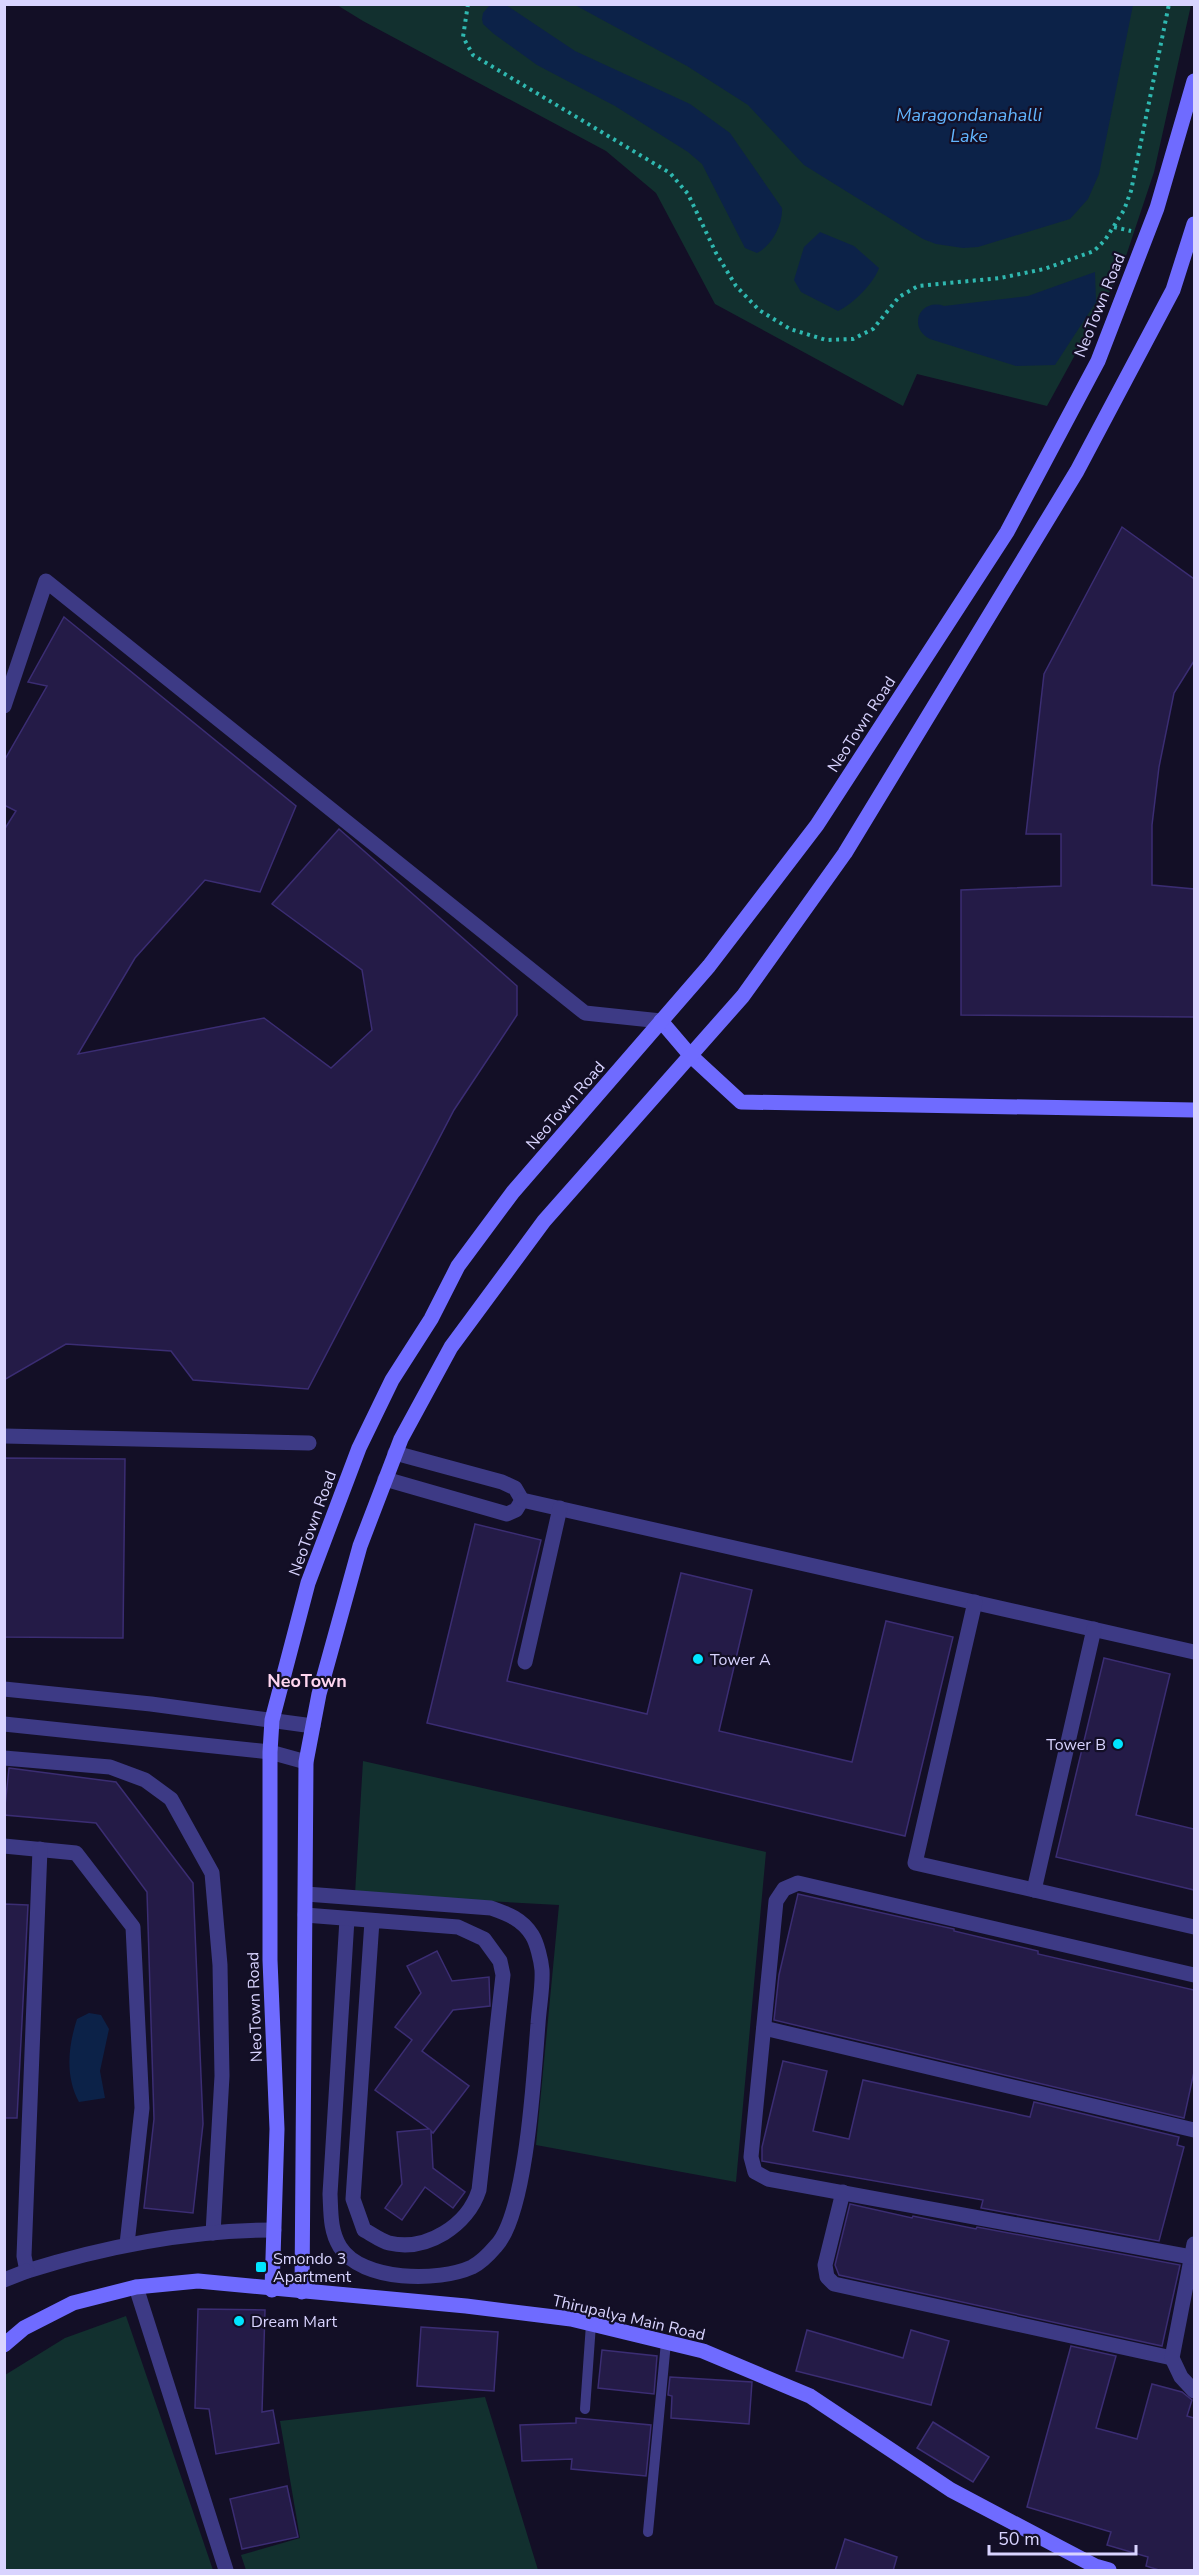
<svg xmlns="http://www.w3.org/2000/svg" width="1199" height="2575" viewBox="0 0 1199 2575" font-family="'Nunito Sans',sans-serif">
  <rect width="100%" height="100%" fill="#130f26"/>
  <g fill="#12302f">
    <path d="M337,5H1191L1154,172L1121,271L1047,406L917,374L903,406L715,304L656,193L606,151L363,21Z"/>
    <path d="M363,1761L766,1852L736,2182L536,2145L559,1905L355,1894Z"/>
    <path d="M126,2316L213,2570H5V2375L65,2338Z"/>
    <path d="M485,2397L538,2570H246L241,2555L300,2538L280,2421Z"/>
  </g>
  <g fill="#0c2248">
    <path d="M490,5H506L575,51L690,104L730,133L782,208C783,224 772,246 757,253L745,248L702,164L688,152L615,106L537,65L494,34L483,24L482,19L483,13Z"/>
    <path d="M575,5L1133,4V5L1099,174L1088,199L1070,219L978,247L963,248L936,244L923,239L804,165L748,105L687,66Z"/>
    <path d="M820,232L854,246L879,268C874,283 853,304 838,311L801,292L794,280L804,247Z"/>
    <path d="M1095,272L1096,302L1055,365L1016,366L930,339C907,327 920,298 944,306L1028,296Z"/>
    <path d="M89,2013L101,2015L109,2029L100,2071L105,2098L79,2102C65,2076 68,2047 77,2019Z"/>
  </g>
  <g fill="#241b47" stroke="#3b2d73" stroke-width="1.5">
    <path d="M1122,527L1194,579V661L1174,693L1159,767L1152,825V885L1194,889V1017L961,1015V890L1061,886V834H1026L1044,674Z"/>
    <path d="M64,617L296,806L260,892L205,880L135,958L78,1054L264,1018L331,1068L372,1030L362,970L272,904L339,829L517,986V1015L454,1110L308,1389L193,1380L171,1351L66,1344L4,1380V830L16,811L4,805V761L47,686L28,682Z"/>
    <path d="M4,1458L125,1459L123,1638L4,1637Z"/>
    <path d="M475,1524L541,1540L507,1681L647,1714L681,1573L752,1590L719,1731L852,1762L886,1621L953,1637L905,1836L427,1723Z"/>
    <path d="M1104,1658L1170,1674L1136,1815L1194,1829V1890L1056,1857Z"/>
    <path d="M9,1768L116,1782L193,1883L203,2124L193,2213L144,2208L154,2119L147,1892L96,1823L4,1815Z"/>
    <path d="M798,1894L954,1929V1931L1038,1951V1954L1194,1990V2072L1184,2118L774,2020L779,1975Z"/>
    <path d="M4,1904L28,1905L17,2118H4Z"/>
    <path d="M437,1951L452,1981L489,1977L490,2006L453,2010L422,2051L469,2086L433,2133L431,2131L433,2168L465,2192L453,2208L425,2187L402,2220L385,2208L402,2184L397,2132L429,2129L375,2090L412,2040L395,2027L421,1993L407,1966Z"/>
    <path d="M783,2061L827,2071L813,2131L849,2139L863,2080L1030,2117L1034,2102L1179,2137L1177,2145L1184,2147L1159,2241L981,2208L983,2200L762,2161V2147Z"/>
    <path d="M850,2204L912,2218L913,2216L976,2229L977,2227L1180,2265L1162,2346L839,2275L835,2265Z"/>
    <path d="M198,2309L265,2310L262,2412L273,2410L279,2443L216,2454L209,2409L195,2408Z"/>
    <path d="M421,2327L498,2332L494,2391L417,2386Z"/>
    <path d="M807,2330L903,2358L911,2330L949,2341L931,2405L796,2371Z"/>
    <path d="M1071,2346L1116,2356L1096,2428L1137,2439L1152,2384L1182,2392L1192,2400L1187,2416L1194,2418V2571H1162L1146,2566L1148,2557L1107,2545L1111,2532L1027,2507Z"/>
    <path d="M602,2350L657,2356L654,2394L598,2388Z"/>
    <path d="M670,2377L752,2382L749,2424L671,2418L672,2396L668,2395Z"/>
    <path d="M576,2418L651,2425L646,2476L571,2469L572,2459L522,2461L520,2425L576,2423Z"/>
    <path d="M933,2422L989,2457L973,2482L917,2448Z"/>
    <path d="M287,2486L298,2537L242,2549L230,2499Z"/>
    <path d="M845,2539L897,2557L893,2571H835Z"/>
  </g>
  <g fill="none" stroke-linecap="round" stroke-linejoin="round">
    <g stroke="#2fb8b0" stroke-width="4" stroke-dasharray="3 4.5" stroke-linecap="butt">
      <path d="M468,4L463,37L473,55L670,173L688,194L716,253L736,286L759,310L790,329L826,340L853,339L873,329L899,297L918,286L1000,278L1044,269L1094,251L1105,240L1124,210L1131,191L1169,4"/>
      <path d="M1114,227L1131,231"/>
    </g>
    <g stroke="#3d3a85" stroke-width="10">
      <path d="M585,2409L591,2324"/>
      <path d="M648,2532L666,2342"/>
    </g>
    <g stroke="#3d3a85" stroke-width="15">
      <path d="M4,706L46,581L585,1013L661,1021"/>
      <path d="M4,1436L309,1443"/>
      <path d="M385,1479L507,1514L516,1510L522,1500L515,1488L502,1482L395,1453"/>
      <path d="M522,1500L1194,1652"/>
      <path d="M975,1602L915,1863L1034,1890"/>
      <path d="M1094,1629L1034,1890L1194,1927"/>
      <path d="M525,1662L560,1508"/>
      <path d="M4,1689L151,1704L313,1726"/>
      <path d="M4,1724L270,1752L306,1762"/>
      <path d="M4,1758L110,1767L145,1780L171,1799L212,1873L220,1965L222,2076L213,2233"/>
      <path d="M4,1846L76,1853L133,1927L142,2108L127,2244"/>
      <path d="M40,1849L24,2256L27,2271C107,2246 190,2230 274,2230"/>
      <path d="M306,1894L491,1908C508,1914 522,1919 532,1935C537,1943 541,1960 542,1970C543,1987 539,2007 538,2024C534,2072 527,2213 496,2246C490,2253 480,2263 472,2267C439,2282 362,2282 340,2247C330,2231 331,2213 330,2194L347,1919"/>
      <path d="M305,1915L458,1927L484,1939L500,1961L503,1975L479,2190C468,2225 427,2252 389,2243C381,2241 372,2234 364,2230L353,2199L372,1921"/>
      <path d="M764,2028L1194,2130"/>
      <path d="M843,2192L825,2265L827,2277L834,2284L1172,2358"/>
      <path d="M1194,2244L1172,2358L1181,2377L1194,2391"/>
      <path d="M1191,2257L768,2179L755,2172L751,2157L776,1901L784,1889L798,1883L1194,1975"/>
      <path d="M4,2280L27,2271"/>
      <path d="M136,2287L226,2570"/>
    </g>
    <g stroke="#6f6bff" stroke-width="15">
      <path d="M661,1021L690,1055L741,1102L1194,1110"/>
      <path d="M272,2290L277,2129L270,1960V1752L272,1720L308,1583L359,1448L392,1380L431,1319L458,1266L513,1192L709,966L817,825L1007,532L1098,361L1157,208L1194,81"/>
      <path d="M302,2292L306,1762L319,1694L360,1546L401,1439L451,1347L544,1221L743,996L845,853L1077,471L1173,290L1194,224"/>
      <path d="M4,2345L24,2328L73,2303L136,2287L198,2281L466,2306L571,2319L703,2351L810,2396L951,2490L1095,2566L1109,2570"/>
    </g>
  </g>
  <g fill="#00e5ff" stroke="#130f26" stroke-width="2">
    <circle cx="698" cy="1659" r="6"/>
    <circle cx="1118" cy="1744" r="6"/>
    <rect x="255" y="2261" width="12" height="12" rx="3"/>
    <circle cx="239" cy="2321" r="6"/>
  </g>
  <g text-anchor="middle" stroke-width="4.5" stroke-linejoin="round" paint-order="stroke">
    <g font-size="16" fill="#d9d4ff" stroke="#130f26">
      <text transform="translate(1099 305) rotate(-68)" y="6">NeoTown Road</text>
      <text transform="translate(861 724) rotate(-57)" y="6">NeoTown Road</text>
      <text transform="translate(565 1105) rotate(-49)" y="6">NeoTown Road</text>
      <text transform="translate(312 1523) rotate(-70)" y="6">NeoTown Road</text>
      <text transform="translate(254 2007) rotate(-92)" y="6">NeoTown Road</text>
      <text transform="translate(629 2317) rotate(13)" y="6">Thirupalya Main Road</text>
    </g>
    <g font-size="16" fill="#d9d4ff" stroke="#130f26" text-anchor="start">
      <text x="710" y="1665">Tower A</text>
      <text x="1106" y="1750" text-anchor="end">Tower B</text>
      <text x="273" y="2264">Smondo 3<tspan x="273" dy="18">Apartment</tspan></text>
      <text x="251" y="2327">Dream Mart</text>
    </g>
    <g font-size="18" font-style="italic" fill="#62b6ff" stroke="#130f26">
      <text x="969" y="121">Maragondanahalli<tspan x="969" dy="21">Lake</tspan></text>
    </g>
    <g font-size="18" font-weight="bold" fill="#ffd6f0" stroke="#130f26">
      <text x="307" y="1687">NeoTown</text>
    </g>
  </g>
  <rect width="1199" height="2575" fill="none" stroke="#d9d4ff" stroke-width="12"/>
  <path d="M989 2545v9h147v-9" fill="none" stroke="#d9d4ff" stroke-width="3"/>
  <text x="998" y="2545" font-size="18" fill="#d9d4ff" stroke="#130f26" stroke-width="4.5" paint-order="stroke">50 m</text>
</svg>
